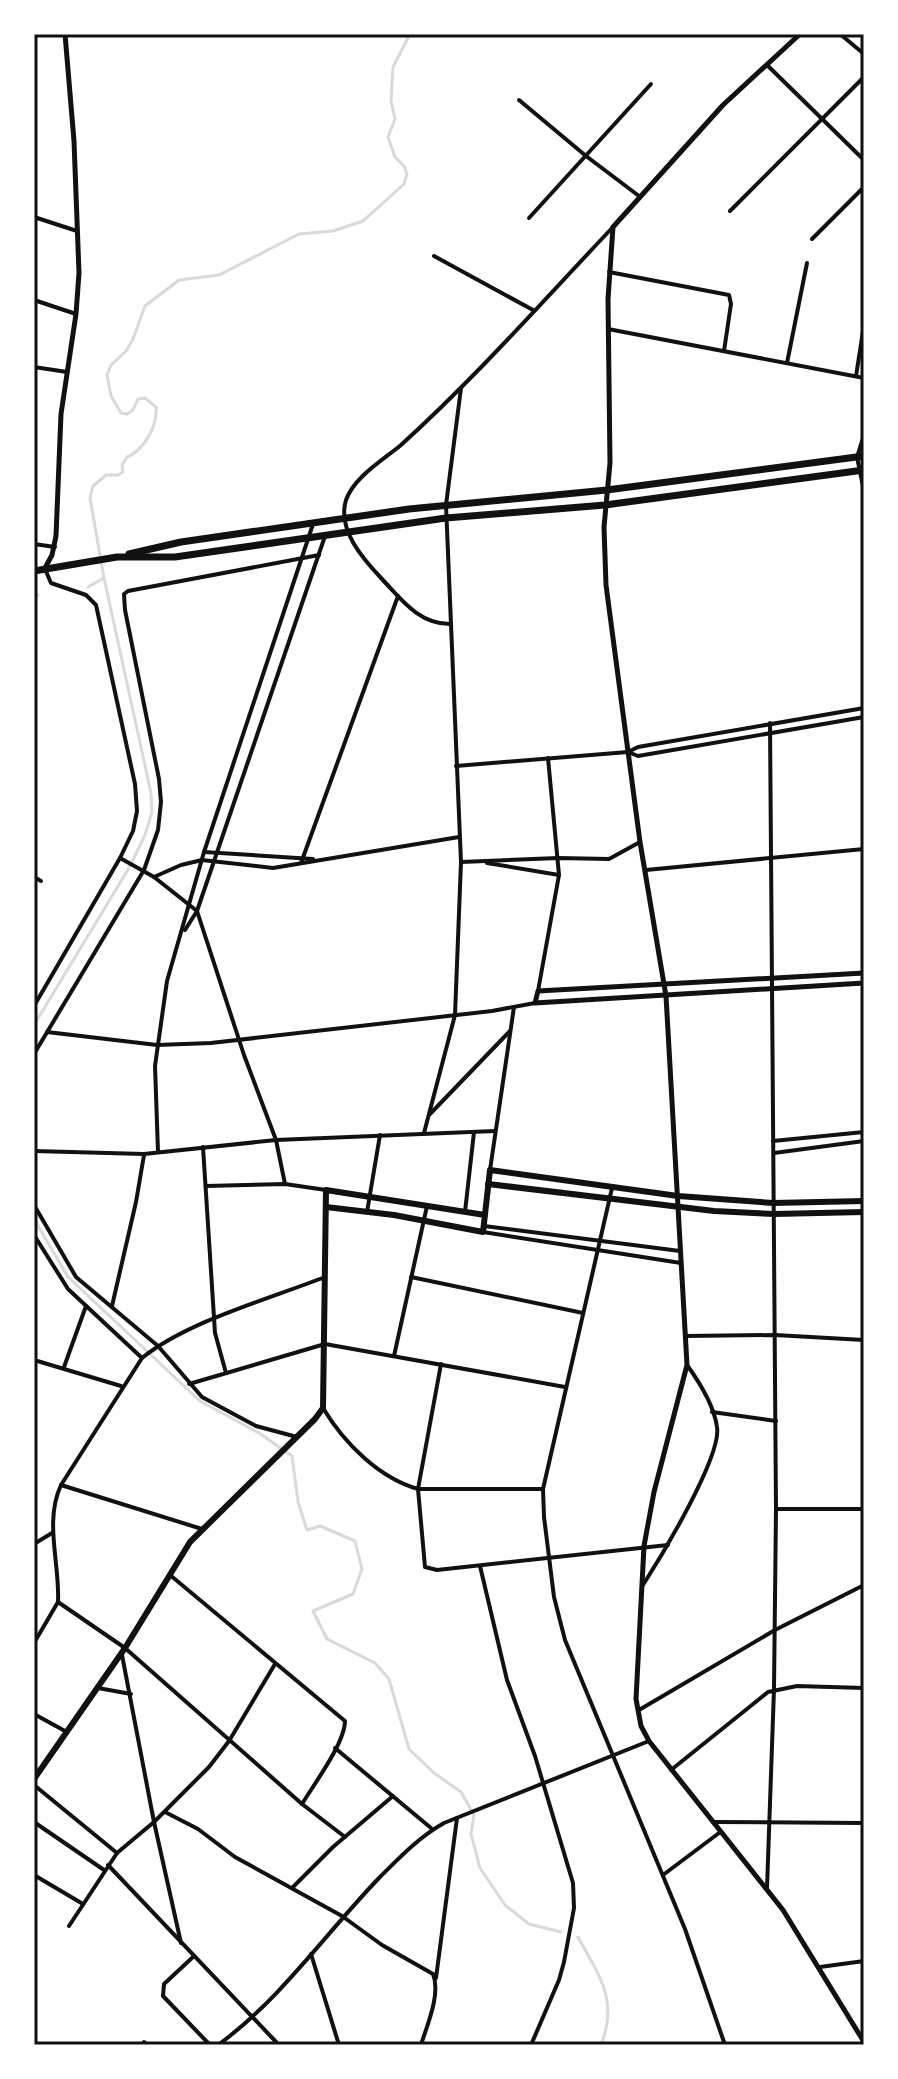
<svg xmlns="http://www.w3.org/2000/svg" width="898" height="2079" viewBox="0 0 898 2079" font-family="'Roboto Condensed',sans-serif">
  <rect width="100%" height="100%" fill="#fff"/>
  <g fill="none" stroke-linecap="round" stroke-linejoin="round">
    <g stroke="#d9d9d9" stroke-width="3">
      <path d="M88,587L104,578"/>
      <path d="M34,598L38,595"/>
      <path d="M34,1025L129,868L145,835L152,812L151,793L104,578L90,498L93,486L106,475H118L123,472L122,465L127,457C143,451 158,426 156,407L145,398L138,399L133,410L127,414L121,413L111,396L107,375L111,365L126,351L133,339L145,306L179,280L219,275L299,234L333,231L363,221L404,184L407,174L404,166L395,157L388,137L395,119L391,101L393,67L410,34"/>
      <path d="M34,1219L68,1277L200,1401L259,1433L292,1456L298,1502L307,1530L320,1526L355,1541L362,1569L353,1594L313,1611L327,1639L375,1663L389,1679L409,1749L434,1773L461,1792L474,1815L471,1834L480,1868L505,1905L529,1924L561,1932"/>
      <path d="M578,1937C599,1976 619,2000 601,2045"/>
    </g>
    <g stroke="#111" stroke-width="4">
      <path d="M840,34L864,54"/>
      <path d="M767,65L864,160"/>
      <path d="M519,100L586,156L639,196"/>
      <path d="M730,211L864,77"/>
      <path d="M34,217L77,231"/>
      <path d="M529,218L651,84"/>
      <path d="M812,239L864,187"/>
      <path d="M434,256L533,310"/>
      <path d="M609,272L729,295L731,304L724,351"/>
      <path d="M34,300L76,314"/>
      <path d="M608,329L864,378"/>
      <path d="M787,363L807,263"/>
      <path d="M34,367L67,372"/>
      <path d="M856,376L864,325"/>
      <path d="M864,435L857,457L864,491"/>
      <path d="M34,544L55,547"/>
      <path d="M450,624C419,624 402,600 382,579C363,559 337,530 346,500C354,477 383,460 401,445C476,377 543,301 613,227"/>
      <path d="M628,752L638,756L864,717"/>
      <path d="M456,766L628,752L638,747L864,708"/>
      <path d="M204,852L313,859"/>
      <path d="M120,858L154,877L197,911L244,1055L276,1140L285,1184"/>
      <path d="M461,862L558,858L609,859L640,842"/>
      <path d="M301,863L398,596"/>
      <path d="M487,863L559,875"/>
      <path d="M646,870L864,849"/>
      <path d="M34,877L41,881"/>
      <path d="M154,877L181,865L202,860L273,868L459,837"/>
      <path d="M185,930L197,911L325,536"/>
      <path d="M538,991L559,875L548,758"/>
      <path d="M34,1006L120,858L133,831L137,811L135,784L96,605L86,595L51,583L45,569"/>
      <path d="M47,1032L157,1045L211,1043L492,1011L535,1003"/>
      <path d="M34,1054L144,870L158,830L161,802L159,779L125,610L124,594L128,591L319,555"/>
      <path d="M430,1114L510,1031"/>
      <path d="M424,1133L455,1015L461,862L446,505L461,388"/>
      <path d="M773,1141L864,1132"/>
      <path d="M203,1147L215,1333L226,1373"/>
      <path d="M34,1151L144,1154L276,1140L495,1131"/>
      <path d="M158,1152L155,1066L167,981L204,852L313,524"/>
      <path d="M774,1153L864,1141"/>
      <path d="M490,1170L514,1007"/>
      <path d="M206,1186L285,1184L326,1190"/>
      <path d="M612,1188L543,1489L544,1517L554,1597L565,1640L685,1929L725,2045"/>
      <path d="M34,1205L76,1277L158,1346L202,1397L256,1426L297,1437"/>
      <path d="M367,1212L380,1135"/>
      <path d="M465,1212L474,1132"/>
      <path d="M484,1226L680,1251"/>
      <path d="M483,1232L681,1263"/>
      <path d="M34,1235L68,1289L142,1358"/>
      <path d="M325,1277C269,1299 188,1321 142,1358L61,1485C44,1522 60,1563 58,1602L125,1648L302,1804L345,1837"/>
      <path d="M411,1277L583,1313"/>
      <path d="M112,1306L136,1202L144,1155"/>
      <path d="M685,1336L775,1335L864,1340"/>
      <path d="M394,1356L427,1206"/>
      <path d="M34,1360L121,1386"/>
      <path d="M441,1364L418,1489L425,1567L437,1570L668,1545"/>
      <path d="M64,1367L86,1306"/>
      <path d="M189,1384L325,1344L565,1387"/>
      <path d="M323,1408C344,1443 379,1478 418,1489H543"/>
      <path d="M712,1412L776,1421"/>
      <path d="M61,1485L202,1529"/>
      <path d="M776,1509H864"/>
      <path d="M34,1544L52,1533"/>
      <path d="M480,1566L507,1680L535,1756L573,1883L574,1908L564,1962L559,1980L531,2045"/>
      <path d="M170,1575L345,1721C345,1743 314,1784 302,1804"/>
      <path d="M643,1585C661,1557 722,1456 717,1427C714,1405 700,1383 687,1365"/>
      <path d="M34,1643L58,1602"/>
      <path d="M122,1655L154,1822L181,1943"/>
      <path d="M98,1688L131,1694"/>
      <path d="M639,1710L775,1630L864,1585"/>
      <path d="M34,1714L65,1731"/>
      <path d="M335,1748L431,1828"/>
      <path d="M671,1770L768,1692L797,1686L864,1688"/>
      <path d="M34,1785L117,1853"/>
      <path d="M165,1812L198,1829L235,1857L342,1916L382,1945L433,1974C441,1994 427,2025 421,2045"/>
      <path d="M34,1822L104,1870"/>
      <path d="M713,1822L864,1823"/>
      <path d="M108,1865L279,2045"/>
      <path d="M34,1875L83,1904"/>
      <path d="M663,1875L719,1833"/>
      <path d="M292,1888L333,1847L393,1796"/>
      <path d="M767,1888L774,1689L776,1509L770,723"/>
      <path d="M69,1926L117,1853L154,1822L209,1767L229,1741L275,1664"/>
      <path d="M311,1954L339,2045"/>
      <path d="M193,1957L164,1984L163,1996L210,2045"/>
      <path d="M820,1967L864,1961"/>
      <path d="M436,1978L457,1818"/>
      <path d="M144,2042L147,2045"/>
      <path d="M218,2045C280,2000 326,1933 379,1878C400,1857 419,1837 444,1823L649,1741"/>
    </g>
    <g stroke="#111" stroke-width="5">
      <path d="M800,34L723,105L613,227L608,299L610,463L604,527L606,585L640,842L666,996L687,1365L654,1492L644,1546L636,1699L641,1726L649,1741L783,1910L864,2042"/>
      <path d="M45,568L52,555L56,536L61,414L76,314L79,273L74,141L65,34"/>
      <path d="M864,973L538,991L535,1003L864,983"/>
    </g>
    <g stroke="#111" stroke-width="6">
      <path d="M488,1184L714,1211L774,1214L864,1212"/>
      <path d="M326,1207L394,1215L483,1232L490,1170L678,1196L773,1203L864,1201"/>
      <path d="M34,1779L125,1648L190,1542L315,1419L323,1408L326,1190L485,1215"/>
    </g>
    <g stroke="#111" stroke-width="7">
      <path d="M129,554L181,542L409,509L607,490L864,456"/>
      <path d="M34,571L117,557H175L446,518L605,505L864,470"/>
    </g>
  </g>
  <rect width="898" height="2079" fill="none" stroke="#ffffff" stroke-width="72"/>
  <rect x="36" y="36" width="826" height="2007" fill="none" stroke="#111" stroke-width="3"/>
</svg>
